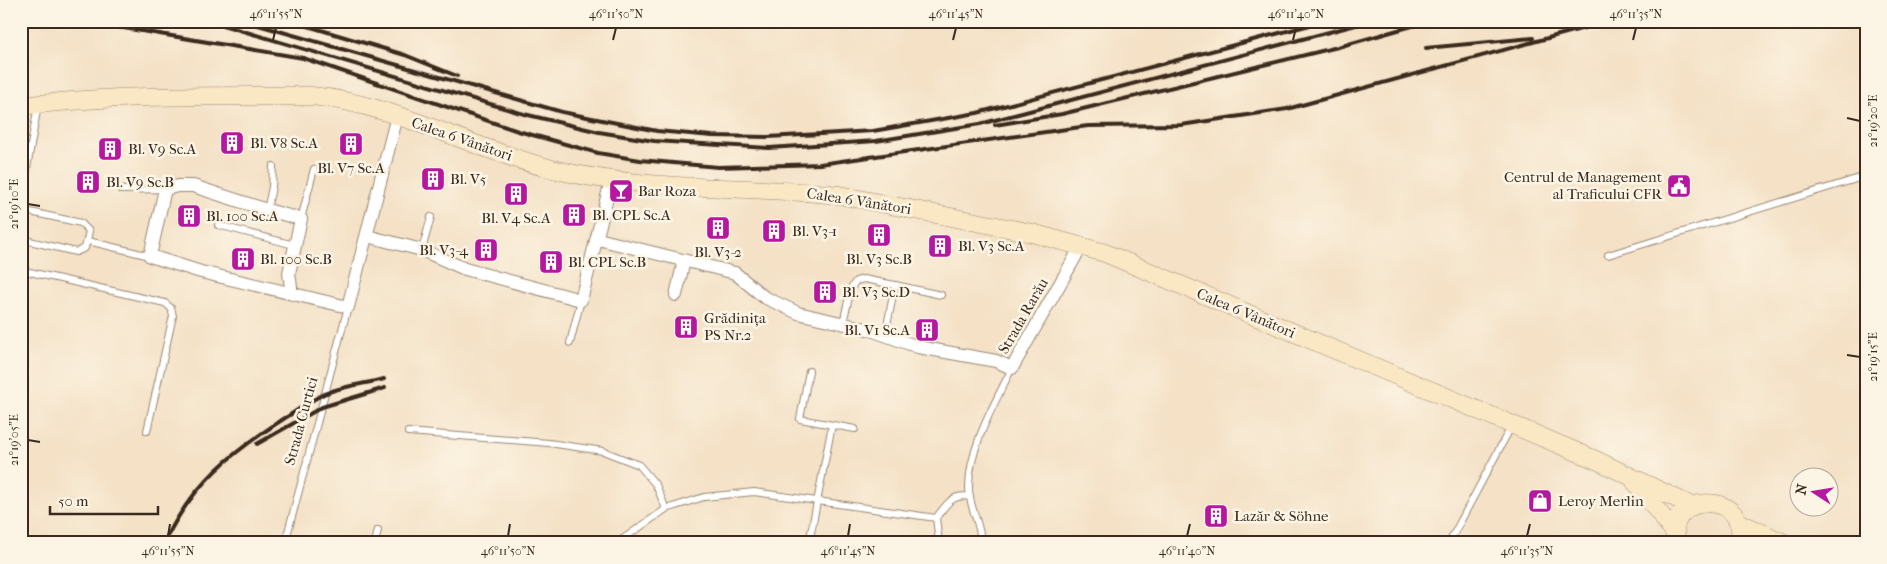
<svg xmlns="http://www.w3.org/2000/svg" width="1887" height="564" viewBox="0 0 1887 564" font-family="'IM FELL French Canon',serif">
  <rect width="100%" height="100%" fill="#fcf5e5"/>
  <filter id="ink" filterUnits="userSpaceOnUse"><feTurbulence type="fractalNoise" baseFrequency=".02" numOctaves="2"/><feDisplacementMap in="SourceGraphic" scale="10" xChannelSelector="R" yChannelSelector="G"/><feConvolveMatrix kernelMatrix="1 2 1 2 8 2 1 2 1" color-interpolation-filters="sRGB"/></filter>
  <filter id="wash" filterUnits="userSpaceOnUse"><feTurbulence type="fractalNoise" baseFrequency=".0096" numOctaves="4" result="noise"/><feDisplacementMap in="SourceGraphic" scale="20" xChannelSelector="R" yChannelSelector="G"/><feGaussianBlur stdDeviation="1.12" result="paint"/><feColorMatrix in="noise" values="0 0 0 0 0 0 0 0 0 0 0 0 0 0 0 0 0 1.4 0 .05"/><feComposite in="paint" operator="in"/></filter>
  <g filter="url(#wash)">
    <rect width="100%" height="100%" fill="#f4e1c6"/>
  </g>
  <g filter="url(#ink)">
    <g fill="none" stroke-linecap="round" stroke-linejoin="round">
      <defs>
        <g id="lane">
          <path d="M121,190L165,189"/>
          <path d="M21,202L38,105"/>
          <path d="M21,210L81,223L89,231L85,248L76,252L21,239"/>
          <path d="M267,210L272,187L273,166"/>
          <path d="M301,219L314,169"/>
          <path d="M218,225L294,245"/>
          <path d="M88,241L150,256"/>
          <path d="M422,250L431,217"/>
          <path d="M1608,255L1866,176"/>
          <path d="M21,270L165,303L171,308L173,316L147,431"/>
          <path d="M843,323L851,288L856,281L864,279L895,285"/>
          <path d="M885,336L895,285L941,295"/>
          <path d="M570,343L581,300"/>
          <path d="M809,371L800,419L855,429"/>
          <path d="M408,432L549,443L603,451L639,465L656,485L666,509"/>
          <path d="M285,543L348,307"/>
          <path d="M375,543L378,530"/>
          <path d="M617,543L666,509L704,497L754,492L936,518"/>
          <path d="M809,543L832,425"/>
          <path d="M939,543L936,518C946,505 952,493 970,497"/>
          <path d="M981,543C981,523 968,506 969,487C969,447 995,403 1012,368"/>
          <path d="M1449,543L1512,425"/>
        </g>
        <g id="street">
          <path d="M367,236L422,250L465,269L581,300L611,181"/>
          <path d="M598,239L735,273L764,297L798,313L871,330L918,347L996,361L1012,368L1082,245"/>
          <path d="M292,294L289,273L301,219L267,210L193,186H178L165,189L150,256L201,272L348,307L397,116"/>
          <path d="M676,295L684,261"/>
        </g>
        <g id="secondary">
          <path d="M21,106C118,94 215,96 312,96C395,104 471,149 552,169C646,192 743,185 839,195L1032,233L1105,253L1596,460L1692,506"/>
          <path d="M1635,482L1675,533"/>
          <path d="M1738,522L1784,543"/>
          <path d="M1676,543C1663,490 1752,490 1739,543"/>
        </g>
      </defs>
      <use href="#lane" stroke="#988672" stroke-width="8"/>
      <use href="#street" stroke="#988672" stroke-width="14"/>
      <use href="#secondary" stroke="#988672" stroke-width="19"/>
      <use href="#lane" stroke="#fff" stroke-width="6"/>
      <use href="#street" stroke="#fff" stroke-width="12"/>
      <use href="#secondary" stroke="#fae7c3" stroke-width="18"/>
      <g stroke="#3b2a1e" stroke-width="4">
        <path d="M82,21L303,58L518,131L598,153L640,160L718,167L820,164L1088,126L1181,125L1287,109L1610,21"/>
        <path d="M209,21L524,114L599,132L654,141L769,148L876,141L980,124L1371,21"/>
        <path d="M244,21L562,112L657,131L712,136L768,137L873,131L977,113L1325,21"/>
        <path d="M291,21L405,55L457,76"/>
        <path d="M1426,48L1533,38"/>
        <path d="M995,125L1062,114L1338,47L1430,21"/>
        <path d="M257,444L322,407L385,388"/>
        <path d="M164,543C192,484 232,452 285,418C298,410 311,400 324,394C342,386 365,384 384,379"/>
      </g>
    </g>
  </g>
  <path fill="none" stroke="#3b2a1e" stroke-width="2" d="M273,40L276,28M613,40L616,28M953,40L956,28M1293,40L1296,28M1633,40L1636,28M1847,118L1860,121M28,204L40,206M1847,355L1860,357M28,440L40,442M168,536L170,524M508,536L510,524M848,536L850,524M1187,536L1190,524M1527,536L1530,524"/>
  <defs>
    <symbol id="building-square" viewBox="-11 -11 22 22"><rect x="-9" y="-9" width="18" height="18" rx="4" fill="#b5179e" stroke="#fcf5e5"/><path d="M-4-6H4V6H1V3H-1V6H-4ZM-2.5-4.3h1.7v1.8h-1.7ZM.8-4.3h1.7v1.8H.8ZM-2.5-1h1.7V.8h-1.7ZM.8-1h1.7V.8H.8Z" fill="#fff"/></symbol>
    <symbol id="civic-square" viewBox="-11 -11 22 22"><rect x="-9" y="-9" width="18" height="18" rx="4" fill="#b5179e" stroke="#fcf5e5"/><path d="M-.6-6.5H3V-4.5H.6V-3L4-1V1h2V6H-6V1h2V-1L-.6-3ZM-1.2 2.5V6h2.4V2.5Z" fill="#fff"/></symbol>
    <symbol id="bar-square" viewBox="-11 -11 22 22"><rect x="-9" y="-9" width="18" height="18" rx="4" fill="#b5179e" stroke="#fcf5e5"/><path d="M-6-5H6L.8 .8V4.5H3.5V6h-7V4.5H-.8V.8Z" fill="#fff"/></symbol>
    <symbol id="shop-square" viewBox="-11 -11 22 22"><rect x="-9" y="-9" width="18" height="18" rx="4" fill="#b5179e" stroke="#fcf5e5"/><path d="M-5-2.5h2.3a2.7 3.5 0 0 1 5.4 0H5L5.5 6h-11ZM-1.5-2.5h3a1.5 2.3 0 0 0-3 0Z" fill="#fff"/></symbol>
  </defs>
  <g fill-rule="evenodd">
    <use href="#building-square" x="218" y="129" width="28" height="28"/>
    <use href="#building-square" x="337" y="130" width="28" height="28"/>
    <use href="#building-square" x="96" y="135" width="28" height="28"/>
    <use href="#building-square" x="419" y="165" width="28" height="28"/>
    <use href="#building-square" x="74" y="168" width="28" height="28"/>
    <use href="#civic-square" x="1665" y="172" width="28" height="28"/>
    <use href="#bar-square" x="607" y="177" width="28" height="28"/>
    <use href="#building-square" x="502" y="180" width="28" height="28"/>
    <use href="#building-square" x="560" y="201" width="28" height="28"/>
    <use href="#building-square" x="175" y="202" width="28" height="28"/>
    <use href="#building-square" x="704" y="214" width="28" height="28"/>
    <use href="#building-square" x="760" y="217" width="28" height="28"/>
    <use href="#building-square" x="865" y="221" width="28" height="28"/>
    <use href="#building-square" x="926" y="232" width="28" height="28"/>
    <use href="#building-square" x="472" y="236" width="28" height="28"/>
    <use href="#building-square" x="229" y="245" width="28" height="28"/>
    <use href="#building-square" x="537" y="248" width="28" height="28"/>
    <use href="#building-square" x="811" y="278" width="28" height="28"/>
    <use href="#building-square" x="672" y="313" width="28" height="28"/>
    <use href="#building-square" x="913" y="316" width="28" height="28"/>
    <use href="#shop-square" x="1526" y="487" width="28" height="28"/>
    <use href="#building-square" x="1202" y="502" width="28" height="28"/>
  </g>
  <g text-anchor="middle" stroke-width="5" stroke-linejoin="round" paint-order="stroke">
    <g font-size="15" fill="#3b2a1e" stroke="#fcf5e5">
      <text transform="translate(462 139) rotate(19)" y="5">Calea 6 Vânători</text>
      <text transform="translate(859 201) rotate(9)" y="5">Calea 6 Vânători</text>
      <text transform="translate(1246 313) rotate(23)" y="5">Calea 6 Vânători</text>
      <text transform="translate(1023 316) rotate(-60)" y="5">Strada Rarău</text>
      <text transform="translate(301 421) rotate(-75)" y="5">Strada Curtici</text>
    </g>
    <g font-size="15" fill="#3b2a1e" stroke="#fcf5e5" text-anchor="start">
      <text x="250" y="148">Bl. V8 Sc.A</text>
      <text x="128" y="154">Bl. V9 Sc.A</text>
      <text x="351" y="173" text-anchor="middle">Bl. V7 Sc.A</text>
      <text x="1662" y="182" text-anchor="end">Centrul de Management<tspan x="1662" dy="17">al Traficului CFR</tspan></text>
      <text x="450" y="184">Bl. V5</text>
      <text x="106" y="187">Bl. V9 Sc.B</text>
      <text x="638" y="196">Bar Roza</text>
      <text x="592" y="220">Bl. CPL Sc.A</text>
      <text x="206" y="221">Bl. 100 Sc.A</text>
      <text x="516" y="223" text-anchor="middle">Bl. V4 Sc.A</text>
      <text x="792" y="236">Bl. V3-1</text>
      <text x="958" y="251">Bl. V3 Sc.A</text>
      <text x="468" y="255" text-anchor="end">Bl. V3-4</text>
      <text x="718" y="257" text-anchor="middle">Bl. V3-2</text>
      <text x="260" y="264">Bl. 100 Sc.B</text>
      <text x="879" y="264" text-anchor="middle">Bl. V3 Sc.B</text>
      <text x="568" y="267">Bl. CPL Sc.B</text>
      <text x="842" y="297">Bl. V3 Sc.D</text>
      <text x="704" y="323">Grădinița<tspan x="704" dy="17">PS Nr.2</tspan></text>
      <text x="910" y="335" text-anchor="end">Bl. V1 Sc.A</text>
      <text x="1558" y="506">Leroy Merlin</text>
      <text x="1234" y="521">Lazăr &amp; Söhne</text>
    </g>
  </g>
  <rect width="1887" height="564" fill="none" stroke="#fcf5e5" stroke-width="55"/>
  <g transform="translate(1814 492) rotate(282)"><circle r="24" fill="#fcf5e5" stroke="#afa495"/>
  <path d="M0-4L9 19L0 12L-9 19Z" fill="#b5179e"/>
  <text y="-8" font-size="14" font-weight="bold" text-anchor="middle" fill="#3b2a1e">N</text>
  </g>
  <path d="M50 506v8h108v-8" fill="none" stroke="#3b2a1e" stroke-width="2.5"/>
  <text x="58" y="506" font-size="15" fill="#3b2a1e" stroke="#fcf5e5" stroke-width="4" paint-order="stroke">50 m</text>
  <rect x="28" y="28" width="1832" height="508" fill="none" stroke="#3b2a1e" stroke-width="2"/>
  <g font-size="12" text-anchor="middle" fill="#3b2a1e">
    <text x="276" y="18">46°11'55"N</text>
    <text x="616" y="18">46°11'50"N</text>
    <text x="956" y="18">46°11'45"N</text>
    <text x="1296" y="18">46°11'40"N</text>
    <text x="1636" y="18">46°11'35"N</text>
    <text transform="translate(1873 121) rotate(-90)" y="4">21°19'20"E</text>
    <text transform="translate(14 204) rotate(-90)" y="4">21°19'10"E</text>
    <text transform="translate(1873 357) rotate(-90)" y="4">21°19'15"E</text>
    <text transform="translate(14 440) rotate(-90)" y="4">21°19'05"E</text>
    <text x="168" y="555">46°11'55"N</text>
    <text x="508" y="555">46°11'50"N</text>
    <text x="848" y="555">46°11'45"N</text>
    <text x="1187" y="555">46°11'40"N</text>
    <text x="1527" y="555">46°11'35"N</text>
  </g>
</svg>
